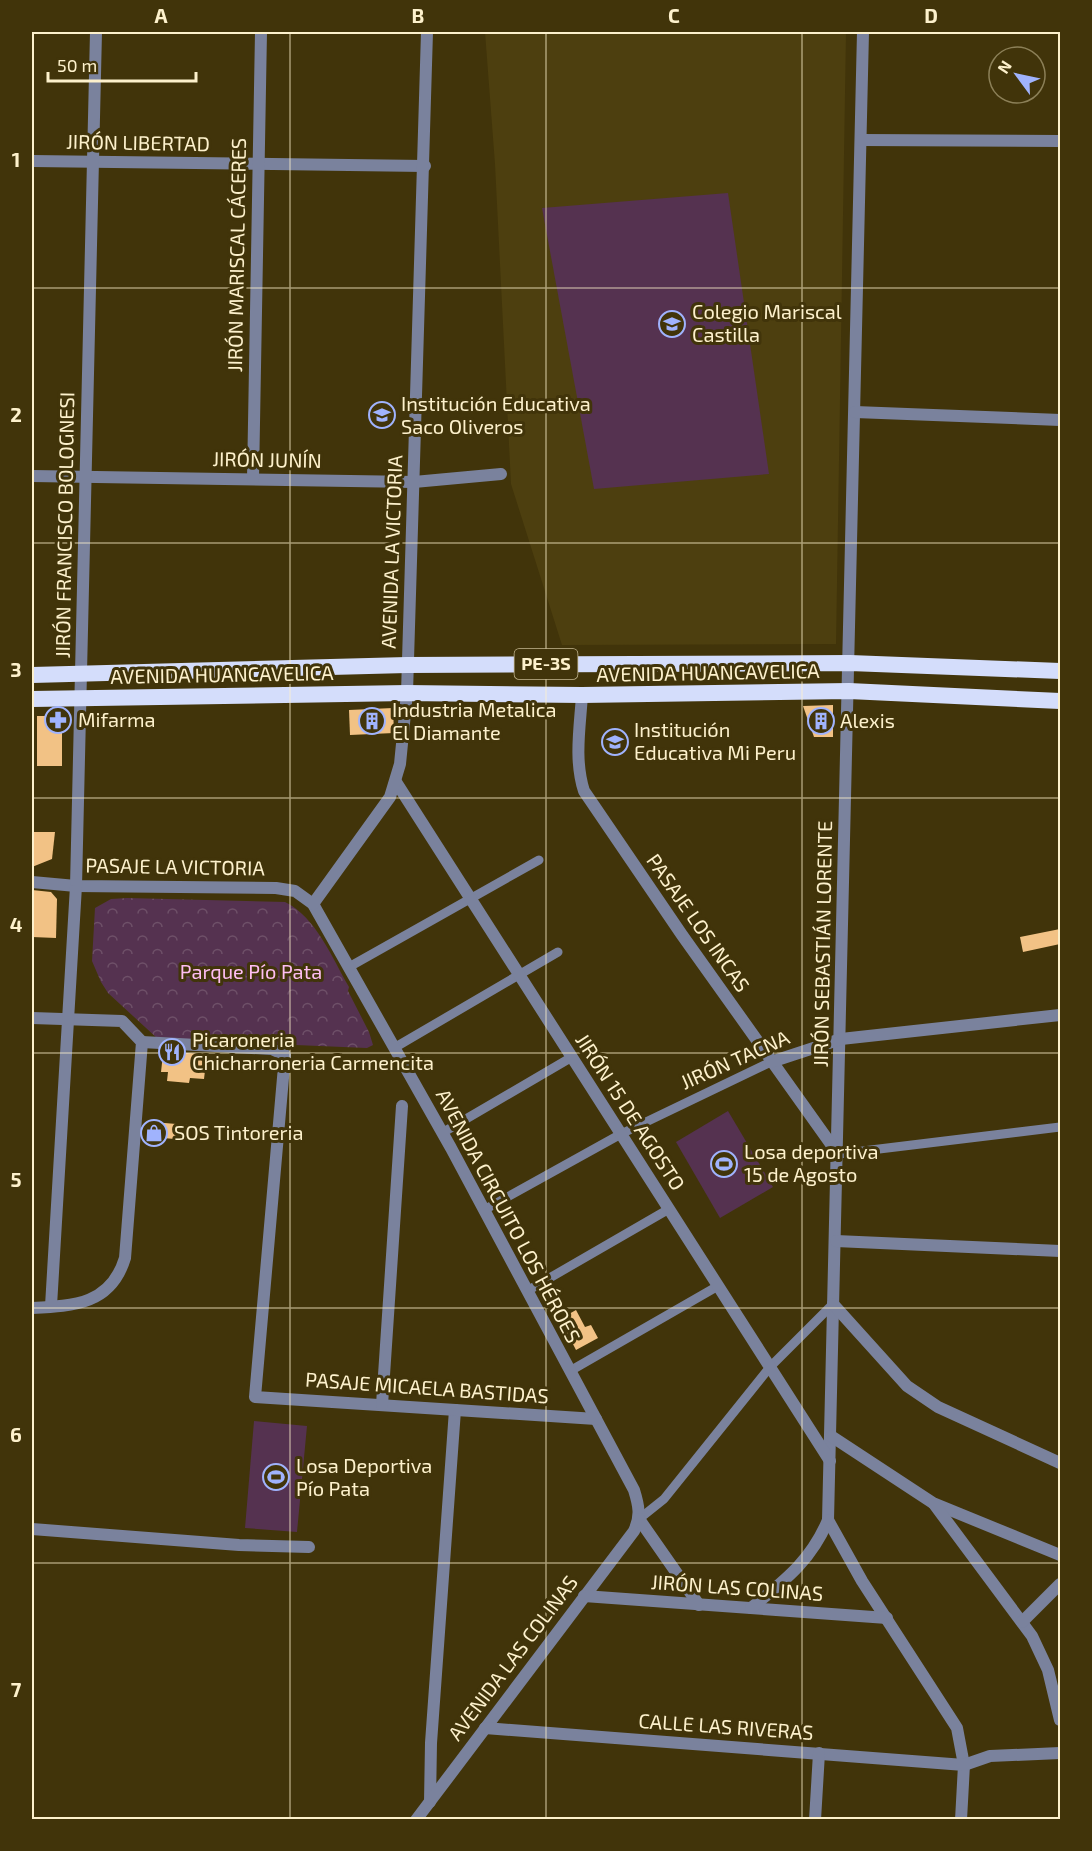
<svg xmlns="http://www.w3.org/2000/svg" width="1092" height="1851" viewBox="0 0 1092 1851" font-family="'Exo 2',sans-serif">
  <defs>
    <pattern id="park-crowns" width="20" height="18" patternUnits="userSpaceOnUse" patternTransform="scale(1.5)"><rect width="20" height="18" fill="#553250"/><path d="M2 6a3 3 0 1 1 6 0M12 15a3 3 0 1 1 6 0" fill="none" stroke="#6e5068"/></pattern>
  </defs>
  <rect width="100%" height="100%" fill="#41340a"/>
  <path fill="#4d3f0f" d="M485,32H846L836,644L562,645L511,484L495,164Z"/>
  <g fill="#553250">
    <path d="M728,193L769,474L594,489L542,208Z"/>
    <path d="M728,1111L773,1187L720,1218L676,1142Z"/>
    <path d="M254,1421L307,1426L297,1532L245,1528Z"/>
  </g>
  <path fill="url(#park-crowns)" d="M127,898L285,902C316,917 332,958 349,987L348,991L369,1032L373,1045L367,1048L158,1039L108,993L101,982L92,961L95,908L111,899Z"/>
  <g fill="#f2c285">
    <path d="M833,705V737H814L803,706Z"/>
    <path d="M393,708L394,733L350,735L349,710Z"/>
    <rect x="37" y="716" width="25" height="50"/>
    <path d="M32,832H55L52,859L32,867Z"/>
    <path d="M32,890L51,892L57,899L56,938L32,937Z"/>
    <path d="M1060,929V944L1023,952L1020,937Z"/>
    <path d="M168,1052L207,1054L204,1079L190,1078L189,1083L167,1081L168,1072H161L163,1054H168Z"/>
    <path d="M153,1122L188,1125L187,1140L151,1137Z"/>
    <path d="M576,1310L585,1327L591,1325L598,1338L576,1350L560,1319Z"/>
  </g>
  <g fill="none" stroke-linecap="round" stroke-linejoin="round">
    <g stroke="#7a829d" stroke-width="9">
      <path d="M349,967L539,860"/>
      <path d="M394,1048L558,952"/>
      <path d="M442,1133L572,1057"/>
      <path d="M838,1154L1060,1127"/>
      <path d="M484,1210L621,1134L771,1062"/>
      <path d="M527,1291L669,1209"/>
      <path d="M570,1371L718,1286"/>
      <path d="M639,1519L664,1499L770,1367L833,1304"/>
    </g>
    <path stroke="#7a829d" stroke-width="12" d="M430,1802L431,1743L455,1410"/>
    <g stroke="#7a829d" stroke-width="12">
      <path d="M863,32L828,1520L862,1581L957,1728L964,1765L961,1820"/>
      <path d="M861,140L1060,141"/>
      <path d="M32,161L425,166"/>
      <path d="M855,412L1060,420"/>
      <path d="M32,476L414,482L501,474"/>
      <path d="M253,479L261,32"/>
      <path d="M582,695C580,727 574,760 584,791L682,935L838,1154"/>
      <path d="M396,782L830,1461"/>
      <path d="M32,882L76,886L276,888L295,891L313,904L451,1148L634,1490C639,1506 641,1516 634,1531L416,1820"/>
      <path d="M313,904L390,797L400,764L407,693L427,32"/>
      <path d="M32,1018L122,1021L142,1042L125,1258C111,1304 75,1306 32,1308"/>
      <path d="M142,1042L272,1049L285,1055L255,1397L596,1419"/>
      <path d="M771,1062L841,1039L1060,1015"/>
      <path d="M836,1241L1060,1251"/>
      <path d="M833,1304L907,1386L938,1407L1060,1463"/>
      <path d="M51,1306L76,886L96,32"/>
      <path d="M382,1405L402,1106"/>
      <path d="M831,1436L933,1503L1060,1555"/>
      <path d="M934,1504L1032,1636L1048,1670L1060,1720"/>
      <path d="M639,1519L699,1605"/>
      <path d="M32,1529L239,1545L309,1547"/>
      <path d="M584,1596L887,1618"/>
      <path d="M751,1608C784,1581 811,1561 828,1520"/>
      <path d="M1022,1622L1060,1584"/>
      <path d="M485,1728L964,1765L990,1756L1060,1753"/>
      <path d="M815,1820L819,1753"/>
    </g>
    <g stroke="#d4ddfb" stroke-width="16">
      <path d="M32,675L407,665L850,663L1060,671"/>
      <path d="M32,699L407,693L582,695L849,691L1060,701"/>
    </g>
  </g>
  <path fill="none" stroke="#fdf1cc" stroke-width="1.5" stroke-opacity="0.55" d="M290,32V1820M546,32V1820M802,32V1820M32,288H1060M32,543H1060M32,798H1060M32,1053H1060M32,1308H1060M32,1563H1060"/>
  <defs>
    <symbol id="school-ring" viewBox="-11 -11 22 22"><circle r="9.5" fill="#41340a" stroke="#a0b3fd" stroke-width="1.5"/><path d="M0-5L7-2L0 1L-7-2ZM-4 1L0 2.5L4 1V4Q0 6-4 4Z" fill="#a0b3fd"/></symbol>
    <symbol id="pharmacy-ring" viewBox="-11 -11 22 22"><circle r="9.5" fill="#41340a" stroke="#a0b3fd" stroke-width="1.5"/><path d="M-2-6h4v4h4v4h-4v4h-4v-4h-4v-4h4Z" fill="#a0b3fd"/></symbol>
    <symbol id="building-ring" viewBox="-11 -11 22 22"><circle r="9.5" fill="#41340a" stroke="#a0b3fd" stroke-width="1.5"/><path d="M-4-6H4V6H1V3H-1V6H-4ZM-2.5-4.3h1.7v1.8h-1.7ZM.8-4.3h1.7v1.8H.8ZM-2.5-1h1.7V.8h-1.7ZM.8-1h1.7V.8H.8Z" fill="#a0b3fd"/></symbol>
    <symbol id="restaurant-ring" viewBox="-11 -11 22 22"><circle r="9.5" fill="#41340a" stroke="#a0b3fd" stroke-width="1.5"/><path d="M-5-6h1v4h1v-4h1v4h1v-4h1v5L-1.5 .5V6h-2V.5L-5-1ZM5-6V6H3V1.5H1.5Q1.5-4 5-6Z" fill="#a0b3fd"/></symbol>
    <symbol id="shop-ring" viewBox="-11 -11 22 22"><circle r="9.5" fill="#41340a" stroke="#a0b3fd" stroke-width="1.5"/><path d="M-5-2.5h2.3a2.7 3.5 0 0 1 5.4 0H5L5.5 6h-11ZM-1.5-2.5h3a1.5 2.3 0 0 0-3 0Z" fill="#a0b3fd"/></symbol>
    <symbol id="stadium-ring" viewBox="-11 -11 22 22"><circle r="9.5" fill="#41340a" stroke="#a0b3fd" stroke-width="1.5"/><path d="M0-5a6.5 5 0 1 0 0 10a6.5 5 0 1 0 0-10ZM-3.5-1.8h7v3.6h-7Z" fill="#a0b3fd"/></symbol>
  </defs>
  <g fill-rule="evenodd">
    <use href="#school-ring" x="657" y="309" width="30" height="30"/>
    <use href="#school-ring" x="367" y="400" width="30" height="30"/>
    <use href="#pharmacy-ring" x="43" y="705" width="30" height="30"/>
    <use href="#building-ring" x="357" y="706" width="30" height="30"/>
    <use href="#building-ring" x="806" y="706" width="30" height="30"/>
    <use href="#school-ring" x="600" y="727" width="30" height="30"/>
    <use href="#restaurant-ring" x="157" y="1037" width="30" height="30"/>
    <use href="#shop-ring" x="139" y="1118" width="30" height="30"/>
    <use href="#stadium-ring" x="709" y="1149" width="30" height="30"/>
    <use href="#stadium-ring" x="261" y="1462" width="30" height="30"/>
  </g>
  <g text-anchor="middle" stroke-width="6" stroke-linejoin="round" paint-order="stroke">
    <rect fill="#41340a" stroke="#c5b892" stroke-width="1.5" x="514.5" y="649" width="63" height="30" rx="4.5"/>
    <g font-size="18" font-weight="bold" fill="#fdf1cc">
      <text x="546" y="670">PE-3S</text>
    </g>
    <g font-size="20" fill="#fdf1cc" stroke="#41340a">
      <text transform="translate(138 143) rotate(1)" y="7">JIRÓN LIBERTAD</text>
      <text transform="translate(237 255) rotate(-89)" y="7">JIRÓN MARISCAL CÁCERES</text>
      <text transform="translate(267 460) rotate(1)" y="7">JIRÓN JUNÍN</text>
      <text transform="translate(65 525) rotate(-89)" y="7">JIRÓN FRANCISCO BOLOGNESI</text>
      <text transform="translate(392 552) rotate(-88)" y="7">AVENIDA LA VICTORIA</text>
      <text transform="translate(708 673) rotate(-1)" y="7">AVENIDA HUANCAVELICA</text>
      <text transform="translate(222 675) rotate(-1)" y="7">AVENIDA HUANCAVELICA</text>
      <text transform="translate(175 867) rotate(1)" y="7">PASAJE LA VICTORIA</text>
      <text transform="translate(698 923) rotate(55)" y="7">PASAJE LOS INCAS</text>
      <text transform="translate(823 944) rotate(-89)" y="7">JIRÓN SEBASTIÁN LORENTE</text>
      <text transform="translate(735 1060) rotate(-24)" y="7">JIRÓN TACNA</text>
      <text transform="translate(630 1112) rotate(57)" y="7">JIRÓN 15 DE AGOSTO</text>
      <text transform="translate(508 1216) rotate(62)" y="7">AVENIDA CIRCUITO LOS HÉROES</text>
      <text transform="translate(427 1388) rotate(4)" y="7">PASAJE MICAELA BASTIDAS</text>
      <text transform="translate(737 1588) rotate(4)" y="7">JIRÓN LAS COLINAS</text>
      <text transform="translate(513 1658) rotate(-53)" y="7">AVENIDA LAS COLINAS</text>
      <text transform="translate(726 1727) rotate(4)" y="7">CALLE LAS RIVERAS</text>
    </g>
    <g font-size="20" fill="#fdf1cc" stroke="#41340a" text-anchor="start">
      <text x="692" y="319">Colegio Mariscal<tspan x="692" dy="23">Castilla</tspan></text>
      <text x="401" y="411">Institución Educativa<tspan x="401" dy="23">Saco Oliveros</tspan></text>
      <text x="392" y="717">Industria Metalica<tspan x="392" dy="23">El Diamante</tspan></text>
      <text x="78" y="727">Mifarma</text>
      <text x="840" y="728">Alexis</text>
      <text x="634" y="737">Institución<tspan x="634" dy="23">Educativa Mi Peru</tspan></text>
      <text x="192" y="1047">Picaroneria<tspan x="192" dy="23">Chicharroneria Carmencita</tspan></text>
      <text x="174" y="1140">SOS Tintoreria</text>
      <text x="744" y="1159">Losa deportiva<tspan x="744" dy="23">15 de Agosto</tspan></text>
      <text x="296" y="1473">Losa Deportiva<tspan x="296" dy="23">Pío Pata</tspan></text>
    </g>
    <g font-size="20" fill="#febef3" stroke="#41340a">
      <text x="251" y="979">Parque Pío Pata</text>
    </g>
  </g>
  <rect width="1092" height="1851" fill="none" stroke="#41340a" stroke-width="66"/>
  <g transform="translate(1017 75) rotate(303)"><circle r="28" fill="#41340a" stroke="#8c8058" stroke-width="1.5"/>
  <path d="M0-4.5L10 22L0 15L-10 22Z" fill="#a0b3fd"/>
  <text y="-9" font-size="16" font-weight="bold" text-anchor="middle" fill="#fdf1cc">N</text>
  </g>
  <path d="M48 72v9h148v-9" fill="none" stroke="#fdf1cc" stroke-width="3"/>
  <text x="57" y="72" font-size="18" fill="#fdf1cc" stroke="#41340a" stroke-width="4.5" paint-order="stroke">50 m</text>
  <rect x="33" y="33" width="1026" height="1785" fill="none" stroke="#fdf1cc" stroke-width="2"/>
  <g font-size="20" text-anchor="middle" font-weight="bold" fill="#fdf1cc">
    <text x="161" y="23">A</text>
    <text x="418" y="23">B</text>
    <text x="674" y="23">C</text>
    <text x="931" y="23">D</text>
    <text x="16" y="167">1</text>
    <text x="16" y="422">2</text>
    <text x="16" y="677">3</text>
    <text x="16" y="932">4</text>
    <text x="16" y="1187">5</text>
    <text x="16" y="1442">6</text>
    <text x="16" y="1697">7</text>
  </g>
</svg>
